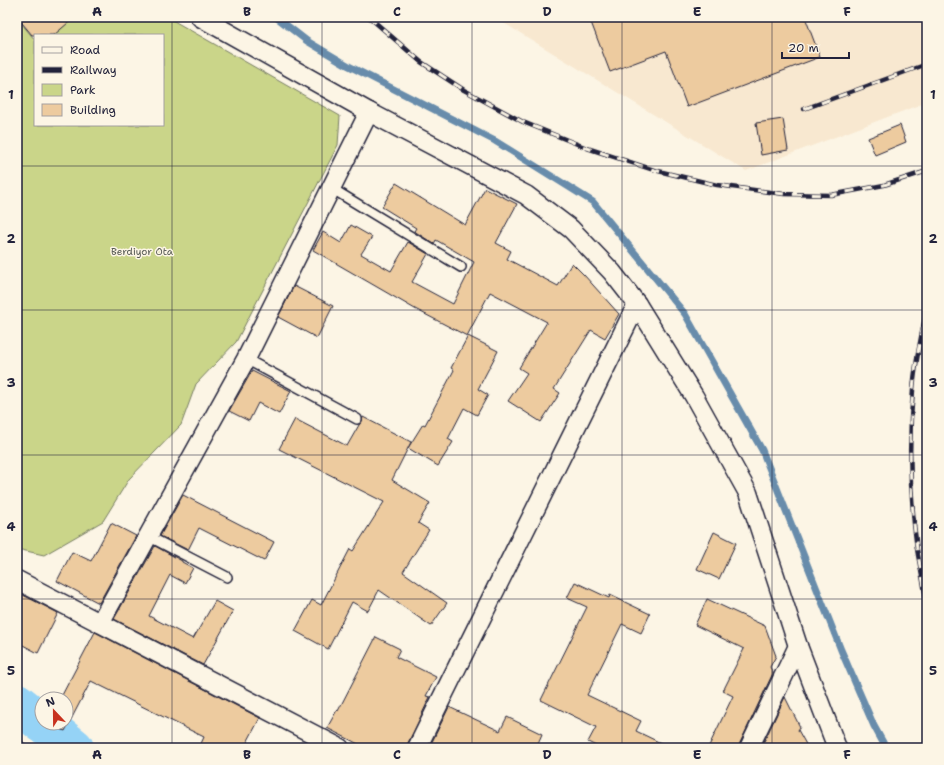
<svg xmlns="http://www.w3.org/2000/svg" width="944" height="765" viewBox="0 0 944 765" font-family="'Shantell Sans',sans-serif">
  <rect width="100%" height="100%" fill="#fcf5e5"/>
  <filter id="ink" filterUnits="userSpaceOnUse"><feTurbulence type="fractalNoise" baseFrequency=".025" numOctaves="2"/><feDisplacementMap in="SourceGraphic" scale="8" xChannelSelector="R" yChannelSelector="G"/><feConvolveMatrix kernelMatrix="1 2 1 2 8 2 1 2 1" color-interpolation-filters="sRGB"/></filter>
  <g filter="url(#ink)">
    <path fill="#f8e8d0" d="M494,17H927V102L746,171Z"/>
    <path fill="#cad589" stroke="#767c62" d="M73,17H167L340,116L338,145L236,342L196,384L181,425L129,479L103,521L44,555L17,549V18L35,40V125H163V35H52Z"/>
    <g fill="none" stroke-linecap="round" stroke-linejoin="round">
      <path stroke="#678cab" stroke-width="7" d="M276,17L307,41L349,66L495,141L593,202L685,314L762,450L841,650L874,726L886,748"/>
      <g stroke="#95d3f6" stroke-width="40">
        <path d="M17,703L42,723"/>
        <path d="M43,723L74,748"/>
      </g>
    </g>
    <g fill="#edcb9f" stroke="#22223b">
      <path d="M17,17H75L54,35H32Z"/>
      <path d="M589,17H805L820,57L687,107L666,51L610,72Z"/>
      <path d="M783,119L788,150L761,155L756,123Z"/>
      <path d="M900,125L906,142L875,155L868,138Z"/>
      <path d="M396,183L465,225L485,188L517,204L496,243L511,251L507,259L558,286L572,263L584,275L619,314L605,338L591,330L554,389L560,393L541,422L508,401L527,373L519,368L547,322L490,292L467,336L415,309L313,250L323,232L341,243L351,225L372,237L361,254L391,271L408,242L428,254L412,282L453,304L474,262L436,240L434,244L414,231L416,228L382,207Z"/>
      <path d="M294,286L333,306L317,338L278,317Z"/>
      <path d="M468,336L498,351L478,389L488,395L477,415L464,408L448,439L453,442L438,466L408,448L423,424L425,425L454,370L451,368Z"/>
      <path d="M252,371L291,391L279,414L258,403L249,421L229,411Z"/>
      <path d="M363,417L411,442L392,480L430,503L418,523L429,530L403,572L447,603L431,626L379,590L368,611L352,602L328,649L295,631L312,600L321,605L350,549L353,551L384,502L279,449L295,419L347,446L359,425L362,421Z"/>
      <path d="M183,495L274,542L264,561L199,528L188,550L160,536Z"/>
      <path d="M111,523L136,536L99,603L57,581L72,552L91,561Z"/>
      <path d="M714,532L736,543L719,579L697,569Z"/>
      <path d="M155,546L182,561V562L193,568L185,583L170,575L149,616L193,639L215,601L233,611L203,665L114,619Z"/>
      <path d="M575,582L609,598L610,595L650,614L641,633L622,624L587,695L641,721L636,731L671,748H600L588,742L596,727L541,700L587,607L567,598Z"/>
      <path d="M17,592L58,613L38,653L17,642Z"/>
      <path d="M707,599L765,626L776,656L770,667L773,673L740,743L739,748H708L733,696L723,691L744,649L695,625Z"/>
      <path d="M95,632L260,718L244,748H199L204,737L91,681L65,731L48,723H66V699H60Z"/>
      <path d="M376,637L400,649L396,657L436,677L426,696L430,697L408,743L407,748H366L327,728L337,710L338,711Z"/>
      <path d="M785,697L800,727L798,730L808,748H761Z"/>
      <path d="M449,707L500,731L507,717L542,734L536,748H429Z"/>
    </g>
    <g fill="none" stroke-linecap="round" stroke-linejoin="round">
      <defs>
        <g id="service">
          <path d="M331,188L461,267"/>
          <path d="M246,359L357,419"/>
          <path d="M148,536L227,577"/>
          <path d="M17,744L21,748"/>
        </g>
        <g id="minor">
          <path d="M200,17L369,112L526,195L571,229L612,272L637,304L694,396L748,493L798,646L837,748"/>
          <path d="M17,580L340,748"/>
          <path d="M100,623L246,359L369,112"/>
          <path d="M417,748L637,304"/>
          <path d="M749,748L798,646"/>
        </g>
      </defs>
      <use href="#service" stroke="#22223b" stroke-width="12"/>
      <use href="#minor" stroke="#22223b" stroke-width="21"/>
      <use href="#service" stroke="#fcf5e5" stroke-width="9"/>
      <use href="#minor" stroke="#fcf5e5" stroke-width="18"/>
      <defs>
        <g id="rail">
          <path d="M369,17L421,62L464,90L523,122L587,148L654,170L717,185L784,194L831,195L884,185L927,171"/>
          <path d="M804,109L927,64"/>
          <path d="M927,309C921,336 915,363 913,390C908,443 910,497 917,549C920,567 924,585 927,603"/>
        </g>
      </defs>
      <use href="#rail" stroke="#22223b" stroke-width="4.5"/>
      <use href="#rail" stroke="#fcf5e5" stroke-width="3" stroke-dasharray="9" stroke-linecap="butt"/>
    </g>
  </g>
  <path fill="none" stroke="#22223b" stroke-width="1" stroke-opacity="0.55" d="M172,17V748M322,17V748M472,17V748M622,17V748M772,17V748M17,166H927M17,310H927M17,455H927M17,599H927"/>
  <g text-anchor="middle" stroke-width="3" stroke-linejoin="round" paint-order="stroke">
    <g font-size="10" fill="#545852" stroke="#fcf5e5">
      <text x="142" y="255">Berdiyor Ota</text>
    </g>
  </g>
  <rect width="944" height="765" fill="none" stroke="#fcf5e5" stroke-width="44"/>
  <rect x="34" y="34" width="130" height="92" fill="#fcf5e5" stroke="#a5a1a1"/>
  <rect x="42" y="47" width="20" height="6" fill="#fcf5e5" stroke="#a5a1a1"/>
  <text x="70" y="54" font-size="12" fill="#22223b">Road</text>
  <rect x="42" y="67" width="20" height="6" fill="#22223b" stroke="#a5a1a1"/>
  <text x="70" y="74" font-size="12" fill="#22223b">Railway</text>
  <rect x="42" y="84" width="20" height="12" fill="#cad589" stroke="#a5a1a1"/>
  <text x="70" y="94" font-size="12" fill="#22223b">Park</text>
  <rect x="42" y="104" width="20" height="12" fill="#edcb9f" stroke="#a5a1a1"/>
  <text x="70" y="114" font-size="12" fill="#22223b">Building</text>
  <g transform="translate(54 711) rotate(338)"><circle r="19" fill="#fcf5e5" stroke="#a5a1a1"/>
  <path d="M0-3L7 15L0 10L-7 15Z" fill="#c8321e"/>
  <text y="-6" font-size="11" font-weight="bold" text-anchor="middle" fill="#22223b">N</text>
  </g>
  <path d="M782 52v6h67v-6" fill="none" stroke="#22223b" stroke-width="2"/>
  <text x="788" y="52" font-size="12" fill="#22223b" stroke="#fcf5e5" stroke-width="3" paint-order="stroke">20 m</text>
  <rect x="22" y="22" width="900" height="721" fill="none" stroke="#22223b" stroke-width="1.5"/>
  <g font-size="13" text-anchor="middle" font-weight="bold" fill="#22223b">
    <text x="97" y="16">A</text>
    <text x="247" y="16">B</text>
    <text x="397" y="16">C</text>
    <text x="547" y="16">D</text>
    <text x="697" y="16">E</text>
    <text x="847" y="16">F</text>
    <text x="11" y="99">1</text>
    <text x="933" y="99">1</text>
    <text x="11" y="243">2</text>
    <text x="933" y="243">2</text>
    <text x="11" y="387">3</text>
    <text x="933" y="387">3</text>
    <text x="11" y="531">4</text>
    <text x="933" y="531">4</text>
    <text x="11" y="675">5</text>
    <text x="933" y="675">5</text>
    <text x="97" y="759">A</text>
    <text x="247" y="759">B</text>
    <text x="397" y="759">C</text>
    <text x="547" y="759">D</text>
    <text x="697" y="759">E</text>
    <text x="847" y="759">F</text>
  </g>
</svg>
